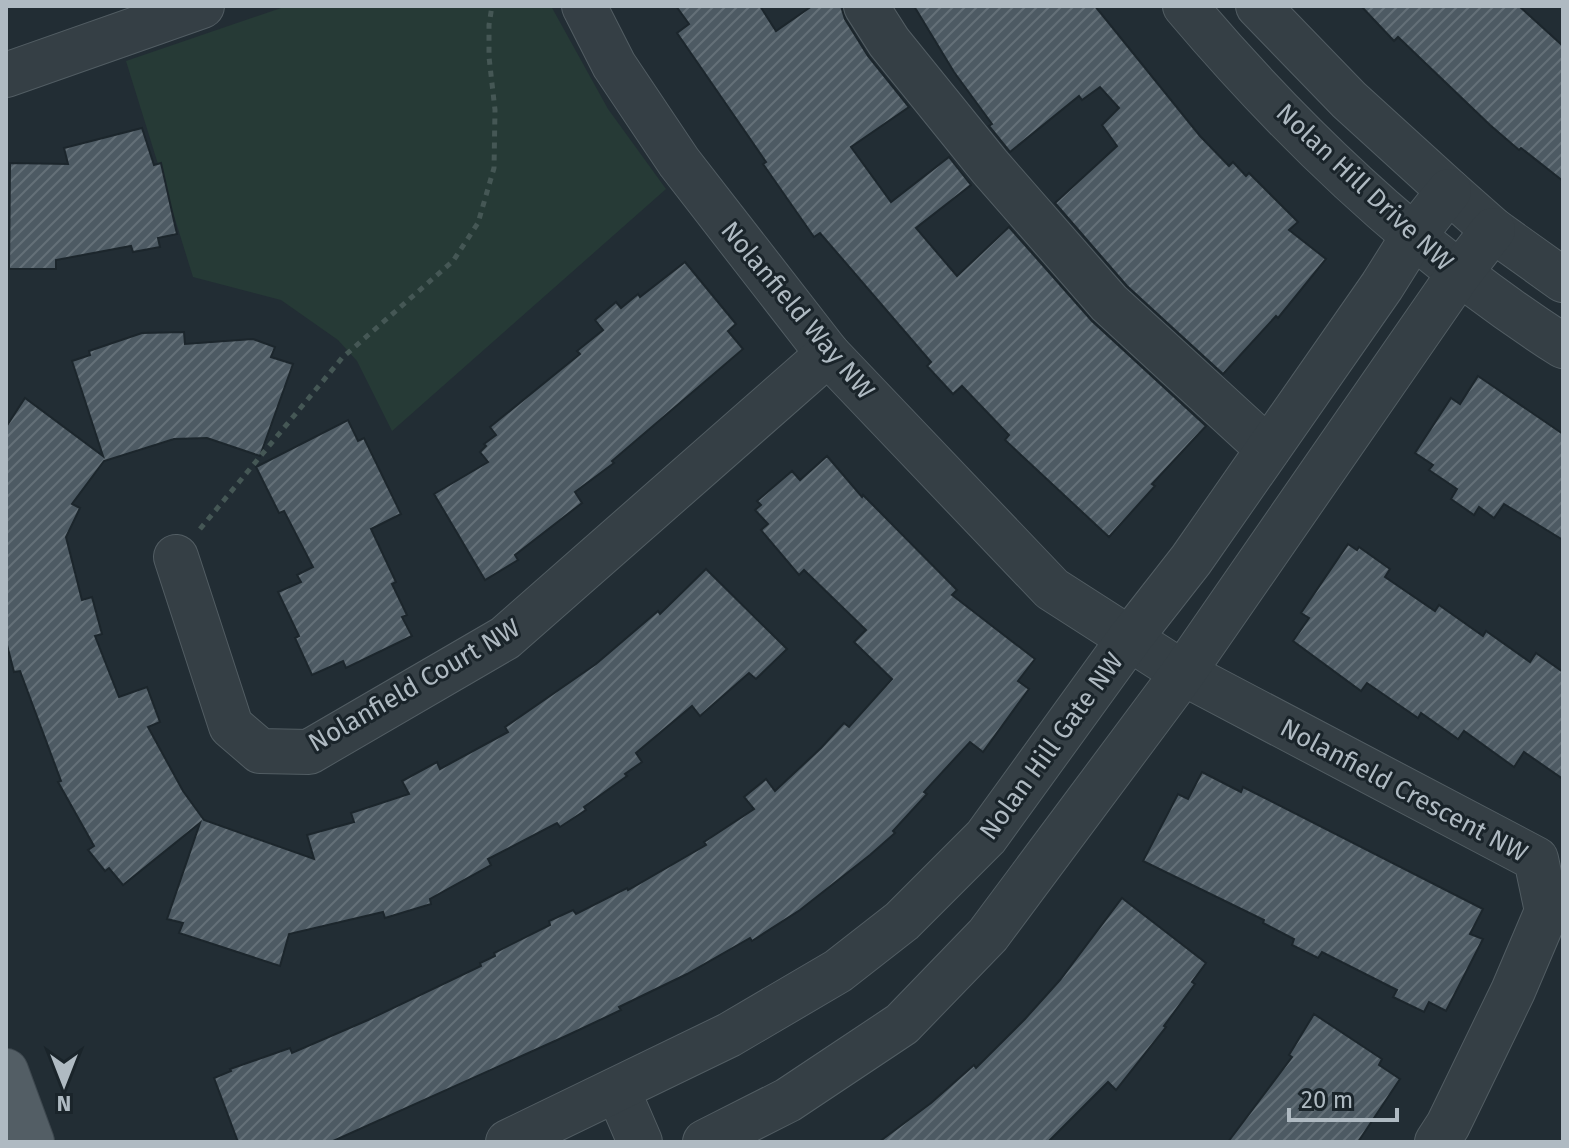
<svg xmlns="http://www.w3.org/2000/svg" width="1569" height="1148" viewBox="0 0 1569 1148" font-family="'Fira Sans',sans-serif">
  <defs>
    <pattern id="building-hatch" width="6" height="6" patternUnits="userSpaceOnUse" patternTransform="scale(2)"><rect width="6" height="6" fill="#4d5a63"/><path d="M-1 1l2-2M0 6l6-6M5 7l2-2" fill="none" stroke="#647078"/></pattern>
  </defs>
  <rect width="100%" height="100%" fill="#222d34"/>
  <path fill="#263a36" d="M287,6H551L608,109L666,189L392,431L357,361L338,340L281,300L193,277L126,61Z"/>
  <g fill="url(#building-hatch)" stroke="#1c262c" stroke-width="2">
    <path d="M676,6H760L776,31L812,6H841L845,19L868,56L909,107L851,147L891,202L949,157L971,185L916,228L957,276L1009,227L1092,321L1206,426L1152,484L1155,486L1109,537L1005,440L1009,435L962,386L953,394L927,366L931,362L820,233L814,237L763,164L766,162L677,33L689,24Z"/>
    <path d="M914,6H1095L1200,136L1229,166L1233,162L1246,176L1249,173L1298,222L1289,230L1326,259L1278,318L1276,316L1223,374L1127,286L1055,203L1117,146L1102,125L1119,108L1100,87L1082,100L1079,96L1010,152L989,126L992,124L954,72Z"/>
    <path d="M1361,6H1519L1563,46V181L1521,148L1519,150L1490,125L1398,37L1394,41Z"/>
    <path d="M142,128L154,165L161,163L177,234L158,238L160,247L133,252L131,246L56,260V269H9L10,163L68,164L64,148Z"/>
    <path d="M685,262L736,324L728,331L743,349L612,461L614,463L575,492L582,503L515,555L518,560L485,580L434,494L488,462L480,452L486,446L484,444L496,435L490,427L580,354L577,351L603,330L595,320L616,302L621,308L638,294L640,297Z"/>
    <path d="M184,332L185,344L253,339L275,347L271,357L293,364L260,456L207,438L174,439L104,461L72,504L80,508L66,537L82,600L92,597L102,634L95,636L119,697L147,687L160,722L148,727L183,791L204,820L314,859L307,835L354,822L351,813L409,794L402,781L437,762L440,769L508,732L505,727L596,664L658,611L660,614L706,569L787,649L756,679L749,673L700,716L692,706L636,753L642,762L625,774L627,776L584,807L586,810L560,827L557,823L488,859L491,865L430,899L431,904L385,918L383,912L289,934L280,966L179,933L183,923L167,919L200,823L123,885L109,868L105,871L88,850L94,846L58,782L61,781L20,671L14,672L6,641V427L25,398L103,456L72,361L90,355L89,351L142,333Z"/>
    <path d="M1478,376L1563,434V540L1504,504L1494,518L1479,507L1474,515L1451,499L1457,489L1429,470L1433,465L1415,453L1451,398L1460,404Z"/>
    <path d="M348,420L358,441L364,438L401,514L371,529L396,582L392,584L407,615L402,617L412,636L346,668L343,661L312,675L295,638L299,636L278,592L301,582L297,575L313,567L284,511L279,513L256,467Z"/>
    <path d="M827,456L862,497L863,495L957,590L952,595L1035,659L1018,681L1029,689L983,752L970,742L924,792L927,794L893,831L895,833L870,855L800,910L752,941L750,938L687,974L619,1007L621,1010L566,1036L331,1142H238L214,1078L231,1071L230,1069L290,1048L292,1053L368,1020L481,966L480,963L495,956L494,953L550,925L549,921L573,910L576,914L627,888L628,890L706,845L704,842L754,809L744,797L766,779L775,791L821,748L844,723L849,727L892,679L854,642L866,630L804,570L799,575L761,530L768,524L755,510L761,505L757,501L792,471L800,480Z"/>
    <path d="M1348,544L1357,550L1359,547L1390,569L1385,577L1435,611L1439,605L1483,636L1486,631L1530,662L1536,653L1563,672V779L1524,752L1514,767L1464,731L1458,739L1421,713L1418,718L1367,683L1361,691L1293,641L1309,618L1301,613Z"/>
    <path d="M1202,772L1241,792L1243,787L1483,909L1470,934L1483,939L1446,1011L1429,1002L1424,1012L1393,997L1397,990L1322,952L1318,958L1292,945L1294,939L1263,923L1264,920L1143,861L1178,794L1188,799Z"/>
    <path d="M1122,898L1206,963L1192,982L1195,984L1164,1026L1166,1027L1116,1090L1108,1082L1048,1142H879L931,1103L974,1065L976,1068L1025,1019L1060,980Z"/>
    <path d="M1314,1014L1382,1059L1379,1065L1400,1079L1358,1142H1228L1292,1057L1289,1055Z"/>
  </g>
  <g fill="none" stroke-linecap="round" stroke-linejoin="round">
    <defs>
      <g id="minor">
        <path d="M584,6L614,65L679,162L828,354L1052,589L1183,673L1536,859L1547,911L1513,991L1448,1125L1437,1142"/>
        <path d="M866,6L889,42L990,167L1109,303L1268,449"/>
        <path d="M1185,6C1294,135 1421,255 1563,346"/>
        <path d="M1258,6L1349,100L1449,191L1493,230L1563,280"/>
        <path d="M6,75L202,6"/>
        <path d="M176,557L231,726L260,751L309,752L505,638L828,354"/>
        <path d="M618,1091L640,1142"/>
        <path d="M508,1142L729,1035L838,971L902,921L986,837L1130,638L1191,560L1382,286L1414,235L1449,191"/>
        <path d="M705,1142L788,1100L902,1024L988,935L1183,673L1459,274L1493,230"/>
      </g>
      <path id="major" d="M6,1071L32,1142"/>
    </defs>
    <use href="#minor" stroke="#525d63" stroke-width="46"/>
    <use href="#major" stroke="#3e484f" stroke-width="46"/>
    <path stroke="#455755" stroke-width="5" stroke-dasharray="6 6" stroke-linecap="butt" d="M200,529L342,358L453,261L478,223L494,168L495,110L489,57V25L492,6"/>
    <use href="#minor" stroke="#353f45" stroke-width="44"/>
    <use href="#major" stroke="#535e65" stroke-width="44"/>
  </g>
  <g text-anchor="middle" stroke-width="6" stroke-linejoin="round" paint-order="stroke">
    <g font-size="26" fill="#afbac2" stroke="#1a242a">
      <text transform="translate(1365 187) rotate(43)" y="9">Nolan Hill Drive NW</text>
      <text transform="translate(798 310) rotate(50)" y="9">Nolanfield Way NW</text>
      <text transform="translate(414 685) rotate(-30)" y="9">Nolanfield Court NW</text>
      <text transform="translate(1051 746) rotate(-54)" y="9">Nolan Hill Gate NW</text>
      <text transform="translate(1404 790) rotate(28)" y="9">Nolanfield Crescent NW</text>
    </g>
  </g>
  <rect width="1569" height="1148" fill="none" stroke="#afbac2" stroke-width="16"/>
  <g transform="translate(64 1084) rotate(180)" stroke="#1a242a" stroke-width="6" paint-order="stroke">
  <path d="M0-6L14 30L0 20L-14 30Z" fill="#afbac2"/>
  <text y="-12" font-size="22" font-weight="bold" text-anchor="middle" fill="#afbac2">N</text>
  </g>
  <path d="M1289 1108v12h108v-12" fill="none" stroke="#afbac2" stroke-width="4"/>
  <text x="1301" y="1108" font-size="24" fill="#afbac2" stroke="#1a242a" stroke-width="6" paint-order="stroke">20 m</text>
</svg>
